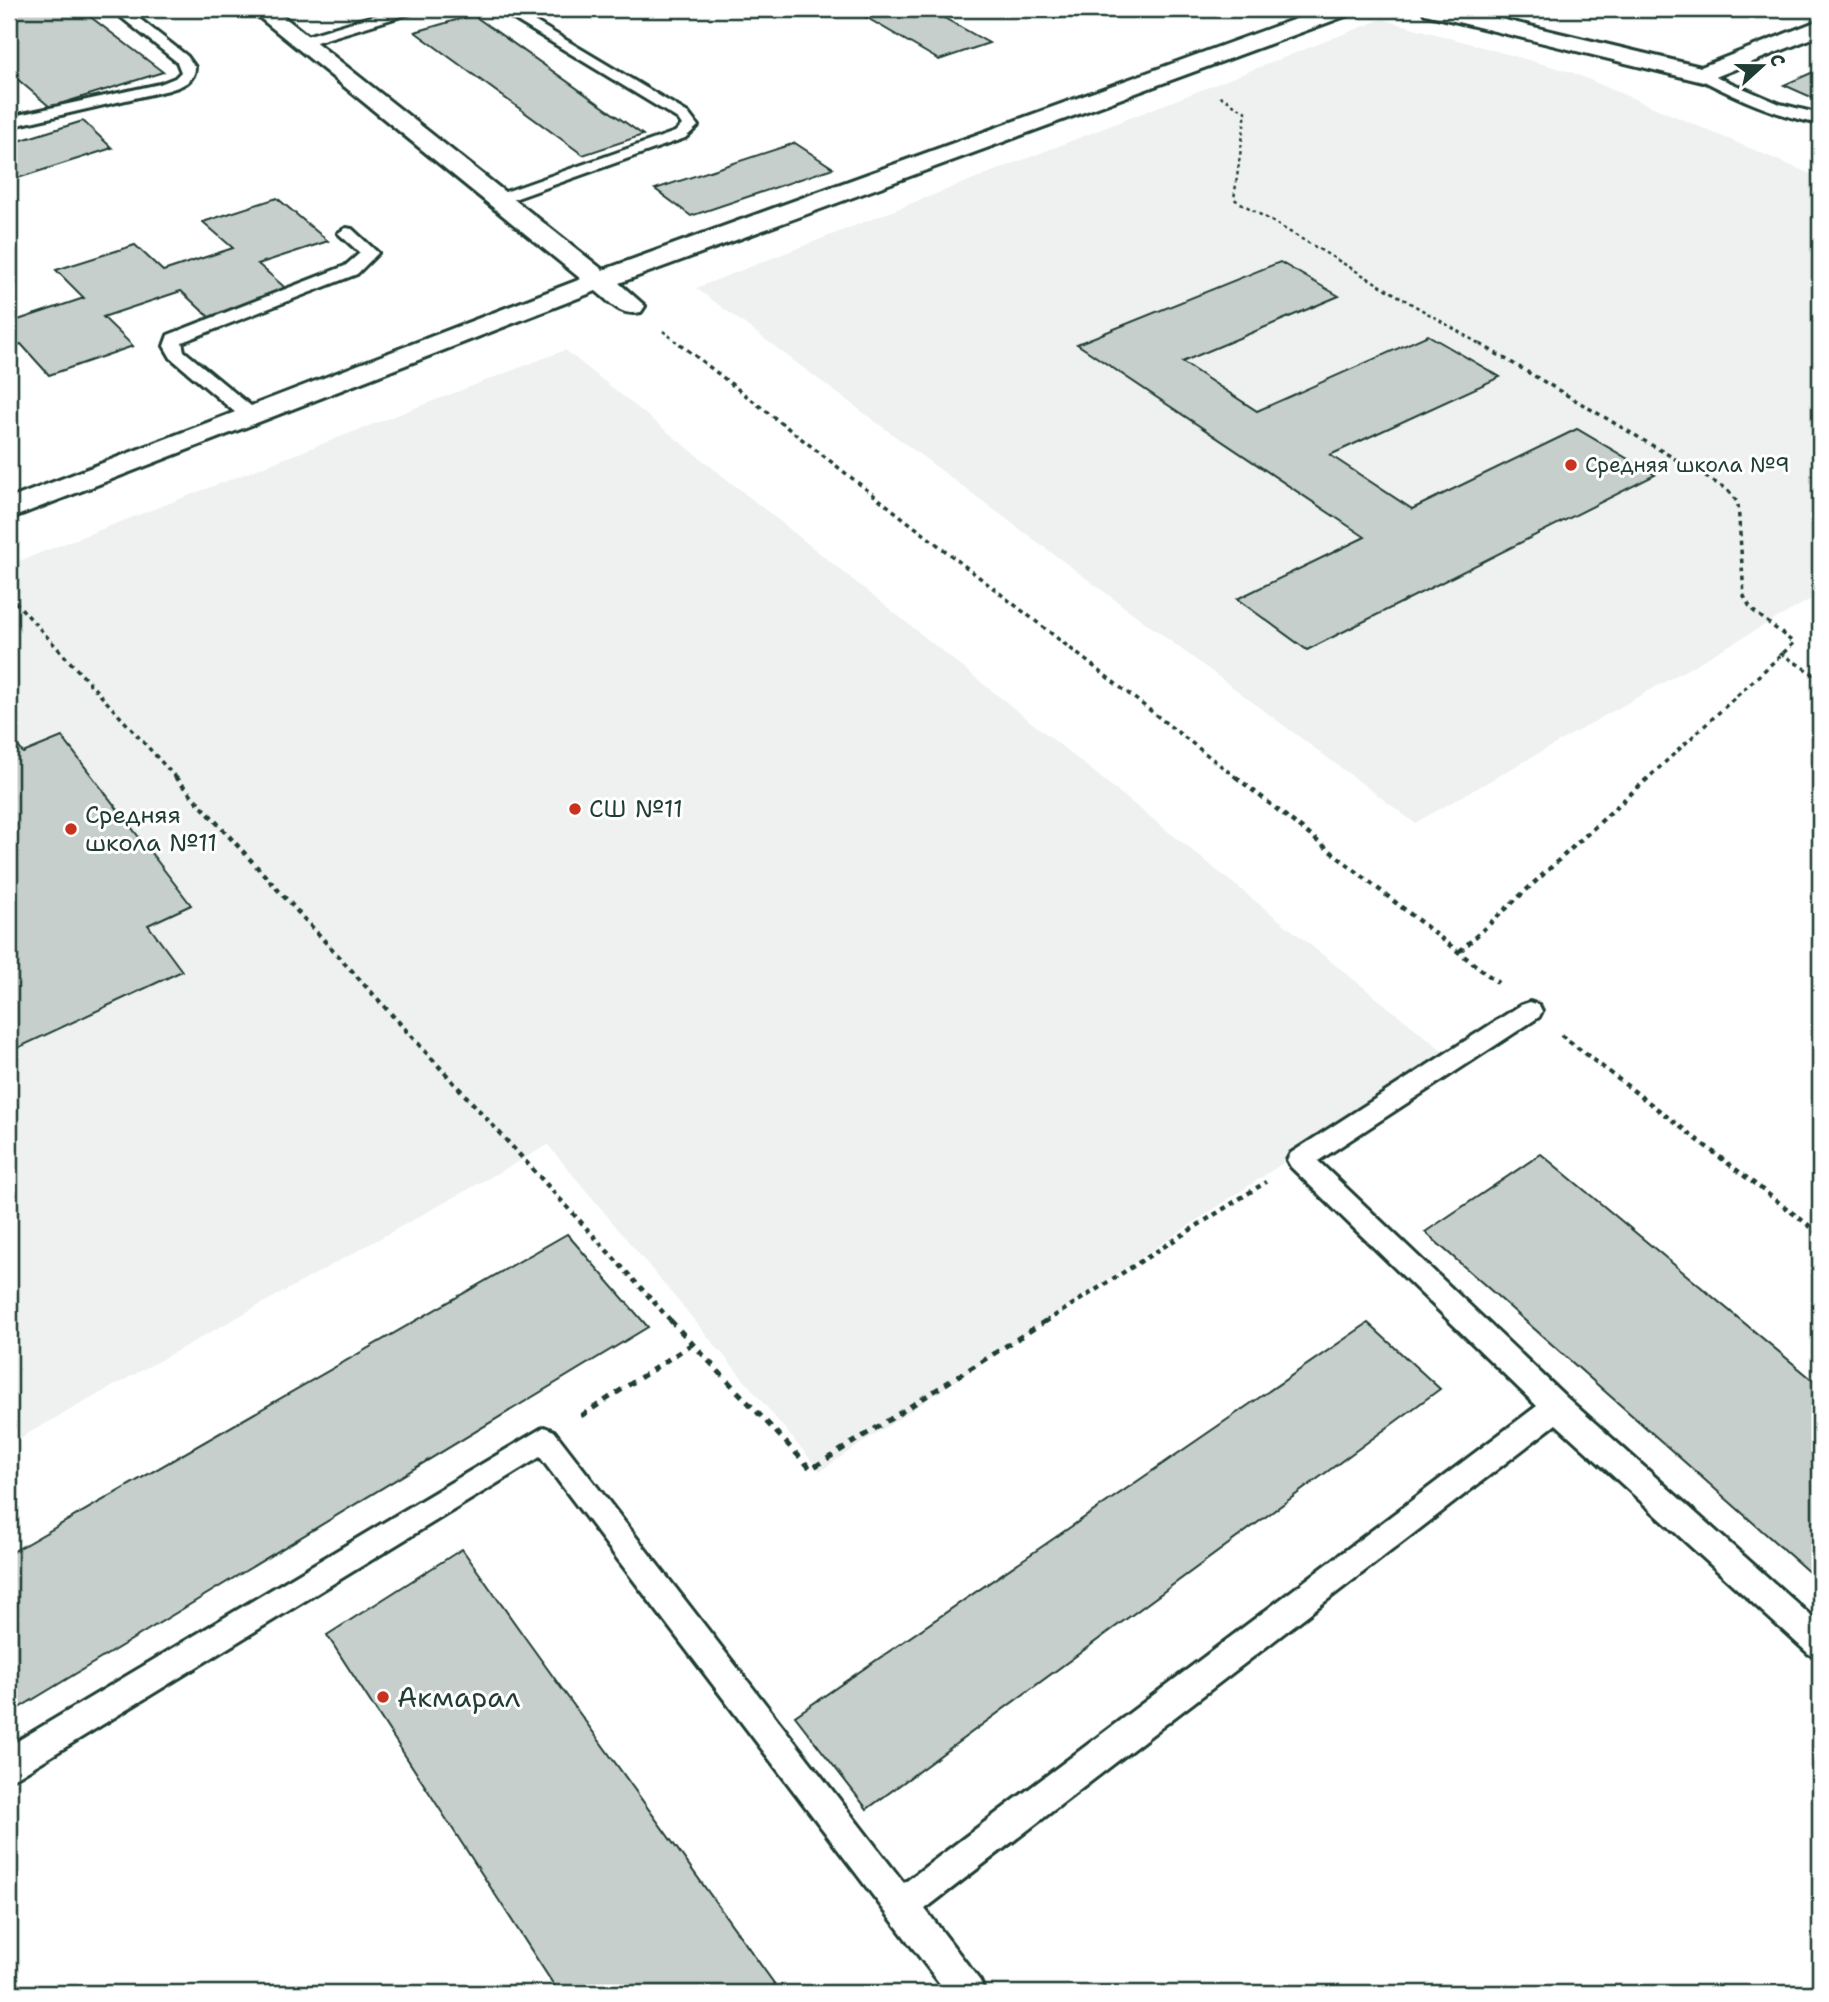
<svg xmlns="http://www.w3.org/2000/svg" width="1829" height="2002" viewBox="0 0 1829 2002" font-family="'Shantell Sans',sans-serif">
  <rect width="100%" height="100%" fill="#fff"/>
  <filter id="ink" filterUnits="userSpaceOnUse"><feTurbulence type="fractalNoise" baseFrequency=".0143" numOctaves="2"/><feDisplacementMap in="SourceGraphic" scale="14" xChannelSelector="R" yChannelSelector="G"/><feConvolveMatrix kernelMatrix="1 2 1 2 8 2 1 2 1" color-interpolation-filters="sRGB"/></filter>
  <g filter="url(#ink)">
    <g fill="#eef1f0">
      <path d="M1382,19L1571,72L1820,178V594L1415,823L696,288Z"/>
      <path d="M565,350L1447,1054L820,1471L548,1145L9,1444V565Z"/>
    </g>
    <g fill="#c7cfcc" stroke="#1f3d34" stroke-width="2">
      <path d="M9,9H80L163,72L50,107L9,72Z"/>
      <path d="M852,9H928L989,43L939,60Z"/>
      <path d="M1042,9H1090L1060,18Z"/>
      <path d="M1615,9H1649L1632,16Z"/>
      <path d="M473,15L643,135L583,155L415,32Z"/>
      <path d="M1820,69V101L1784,85Z"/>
      <path d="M83,121L112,148L9,181V144Z"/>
      <path d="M795,143L833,168L691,216L655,189Z"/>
      <path d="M277,198L328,241L258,264L290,292L211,319L181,291L103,317L133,346L49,375L21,344L9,348V318L12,322L84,298L56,270L135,245L163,271L233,248L203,222Z"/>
      <path d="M1280,262L1339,296L1182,362L1257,411L1428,335L1500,377L1330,455L1412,509L1577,429L1655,475L1307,650L1237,599L1365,537L1077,344Z"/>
      <path d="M9,733L23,753L62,737L191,905L148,925L182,971L9,1052Z"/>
      <path d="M1541,1154L1820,1386V1582L1425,1232Z"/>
      <path d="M567,1234L648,1327L9,1714V1554Z"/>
      <path d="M1368,1323L1440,1389L867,1809L795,1716Z"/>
      <path d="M462,1549L526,1639L781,1993H559L327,1635Z"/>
    </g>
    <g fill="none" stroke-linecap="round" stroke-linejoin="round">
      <defs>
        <g id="service">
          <path d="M111,9H127L187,56L195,67C195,82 181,86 169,90L9,127V117L160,84L175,78L181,72L177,62Z"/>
          <path d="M396,9H417L415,12L306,45H296L294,42L296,39Z"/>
          <path d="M497,9H514L688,113L698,126L685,138L503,203H491L489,200L491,197L675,132L682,125L678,119Z"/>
          <path d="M1703,71L1780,104L1820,114V124C1776,116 1737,98 1698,78L1696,75L1698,72Z"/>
          <path d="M346,228L352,229L378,253L357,274L182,342L184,351L257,411L259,415L257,419H243L171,358L164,346L168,335L345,266L360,253L338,233Z"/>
          <path d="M1530,1002L1539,1005L1542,1011L1539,1017L1318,1161L1567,1398L1820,1624V1658L1809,1654L1556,1424L925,1909L980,1981L985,1993H947L540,1457L20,1775L9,1780V1746L544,1427L554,1431L904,1883L1537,1406L1291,1167L1287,1160L1291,1153L1521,1005Z"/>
        </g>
        <g id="minor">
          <path d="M249,9H274L603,270L1323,9H1354L1351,14L619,283L645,306L641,312C621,317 611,303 596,291L9,519V499L581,279Z"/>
          <path d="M1422,9H1459L1701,67L1820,20V35L1703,82L1425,14Z"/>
        </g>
      </defs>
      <use href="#service" stroke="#1f3d34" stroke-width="6"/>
      <use href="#minor" stroke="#1f3d34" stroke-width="6"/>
      <g stroke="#1f3d34" stroke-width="2.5" stroke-dasharray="3.5 3.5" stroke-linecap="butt">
        <path d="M1220,96L1246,112L1234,199L1483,346"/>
        <path d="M663,331L682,346"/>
      </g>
      <g stroke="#1f3d34" stroke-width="3.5" stroke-dasharray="4.5 4.5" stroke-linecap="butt">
        <path d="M680,344L1238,779"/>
        <path d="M1480,344L1728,490L1738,503L1744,596L1751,609L1794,643L1647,779"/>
        <path d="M9,595L177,779"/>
        <path d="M1780,653L1820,678"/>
      </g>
      <g stroke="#1f3d34" stroke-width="4.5" stroke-dasharray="5 5" stroke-linecap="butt">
        <path d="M175,777L672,1322"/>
        <path d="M1236,777L1498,983"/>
        <path d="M1460,951L1649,777"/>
        <path d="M1561,1035L1820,1234"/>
        <path d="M1045,1322L1266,1182"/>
      </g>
      <g stroke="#1f3d34" stroke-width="5" stroke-dasharray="7 7" stroke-linecap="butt">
        <path d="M670,1320L811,1469L1047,1320"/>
        <path d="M581,1416L692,1344"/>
      </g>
      <use href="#service" fill="#fff" fill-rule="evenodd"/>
      <use href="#minor" fill="#fff" fill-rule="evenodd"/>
    </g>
  </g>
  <g fill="#c8321e" stroke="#fff" stroke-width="2.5">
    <circle cx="1571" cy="465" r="7"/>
    <circle cx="575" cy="809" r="7"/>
    <circle cx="71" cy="829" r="7"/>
    <circle cx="383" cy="1697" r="7"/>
  </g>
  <g text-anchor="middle" stroke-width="6" stroke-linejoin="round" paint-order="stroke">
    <g font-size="21" fill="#1f3d34" stroke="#fff" text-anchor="start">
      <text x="1585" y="472">Средняя школа №9</text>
    </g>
    <g font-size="24" fill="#1f3d34" stroke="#fff" text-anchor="start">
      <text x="589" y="817">СШ №11</text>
      <text x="85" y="823">Средняя<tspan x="85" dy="28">школа №11</tspan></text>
    </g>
    <g font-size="28" fill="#1f3d34" stroke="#fff" text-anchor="start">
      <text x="397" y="1707">Акмарал</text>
    </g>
  </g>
  <rect width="1829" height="2002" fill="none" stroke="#fff" stroke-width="35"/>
  <rect x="18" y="18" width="1794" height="1967" fill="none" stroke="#1f3d34" stroke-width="2.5" filter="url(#ink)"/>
  <g transform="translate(1762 66) rotate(69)" stroke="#ffffff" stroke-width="5" paint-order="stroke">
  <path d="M0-5L12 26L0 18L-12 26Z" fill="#1f3d34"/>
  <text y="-10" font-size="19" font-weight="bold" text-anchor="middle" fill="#1f3d34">С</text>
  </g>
</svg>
